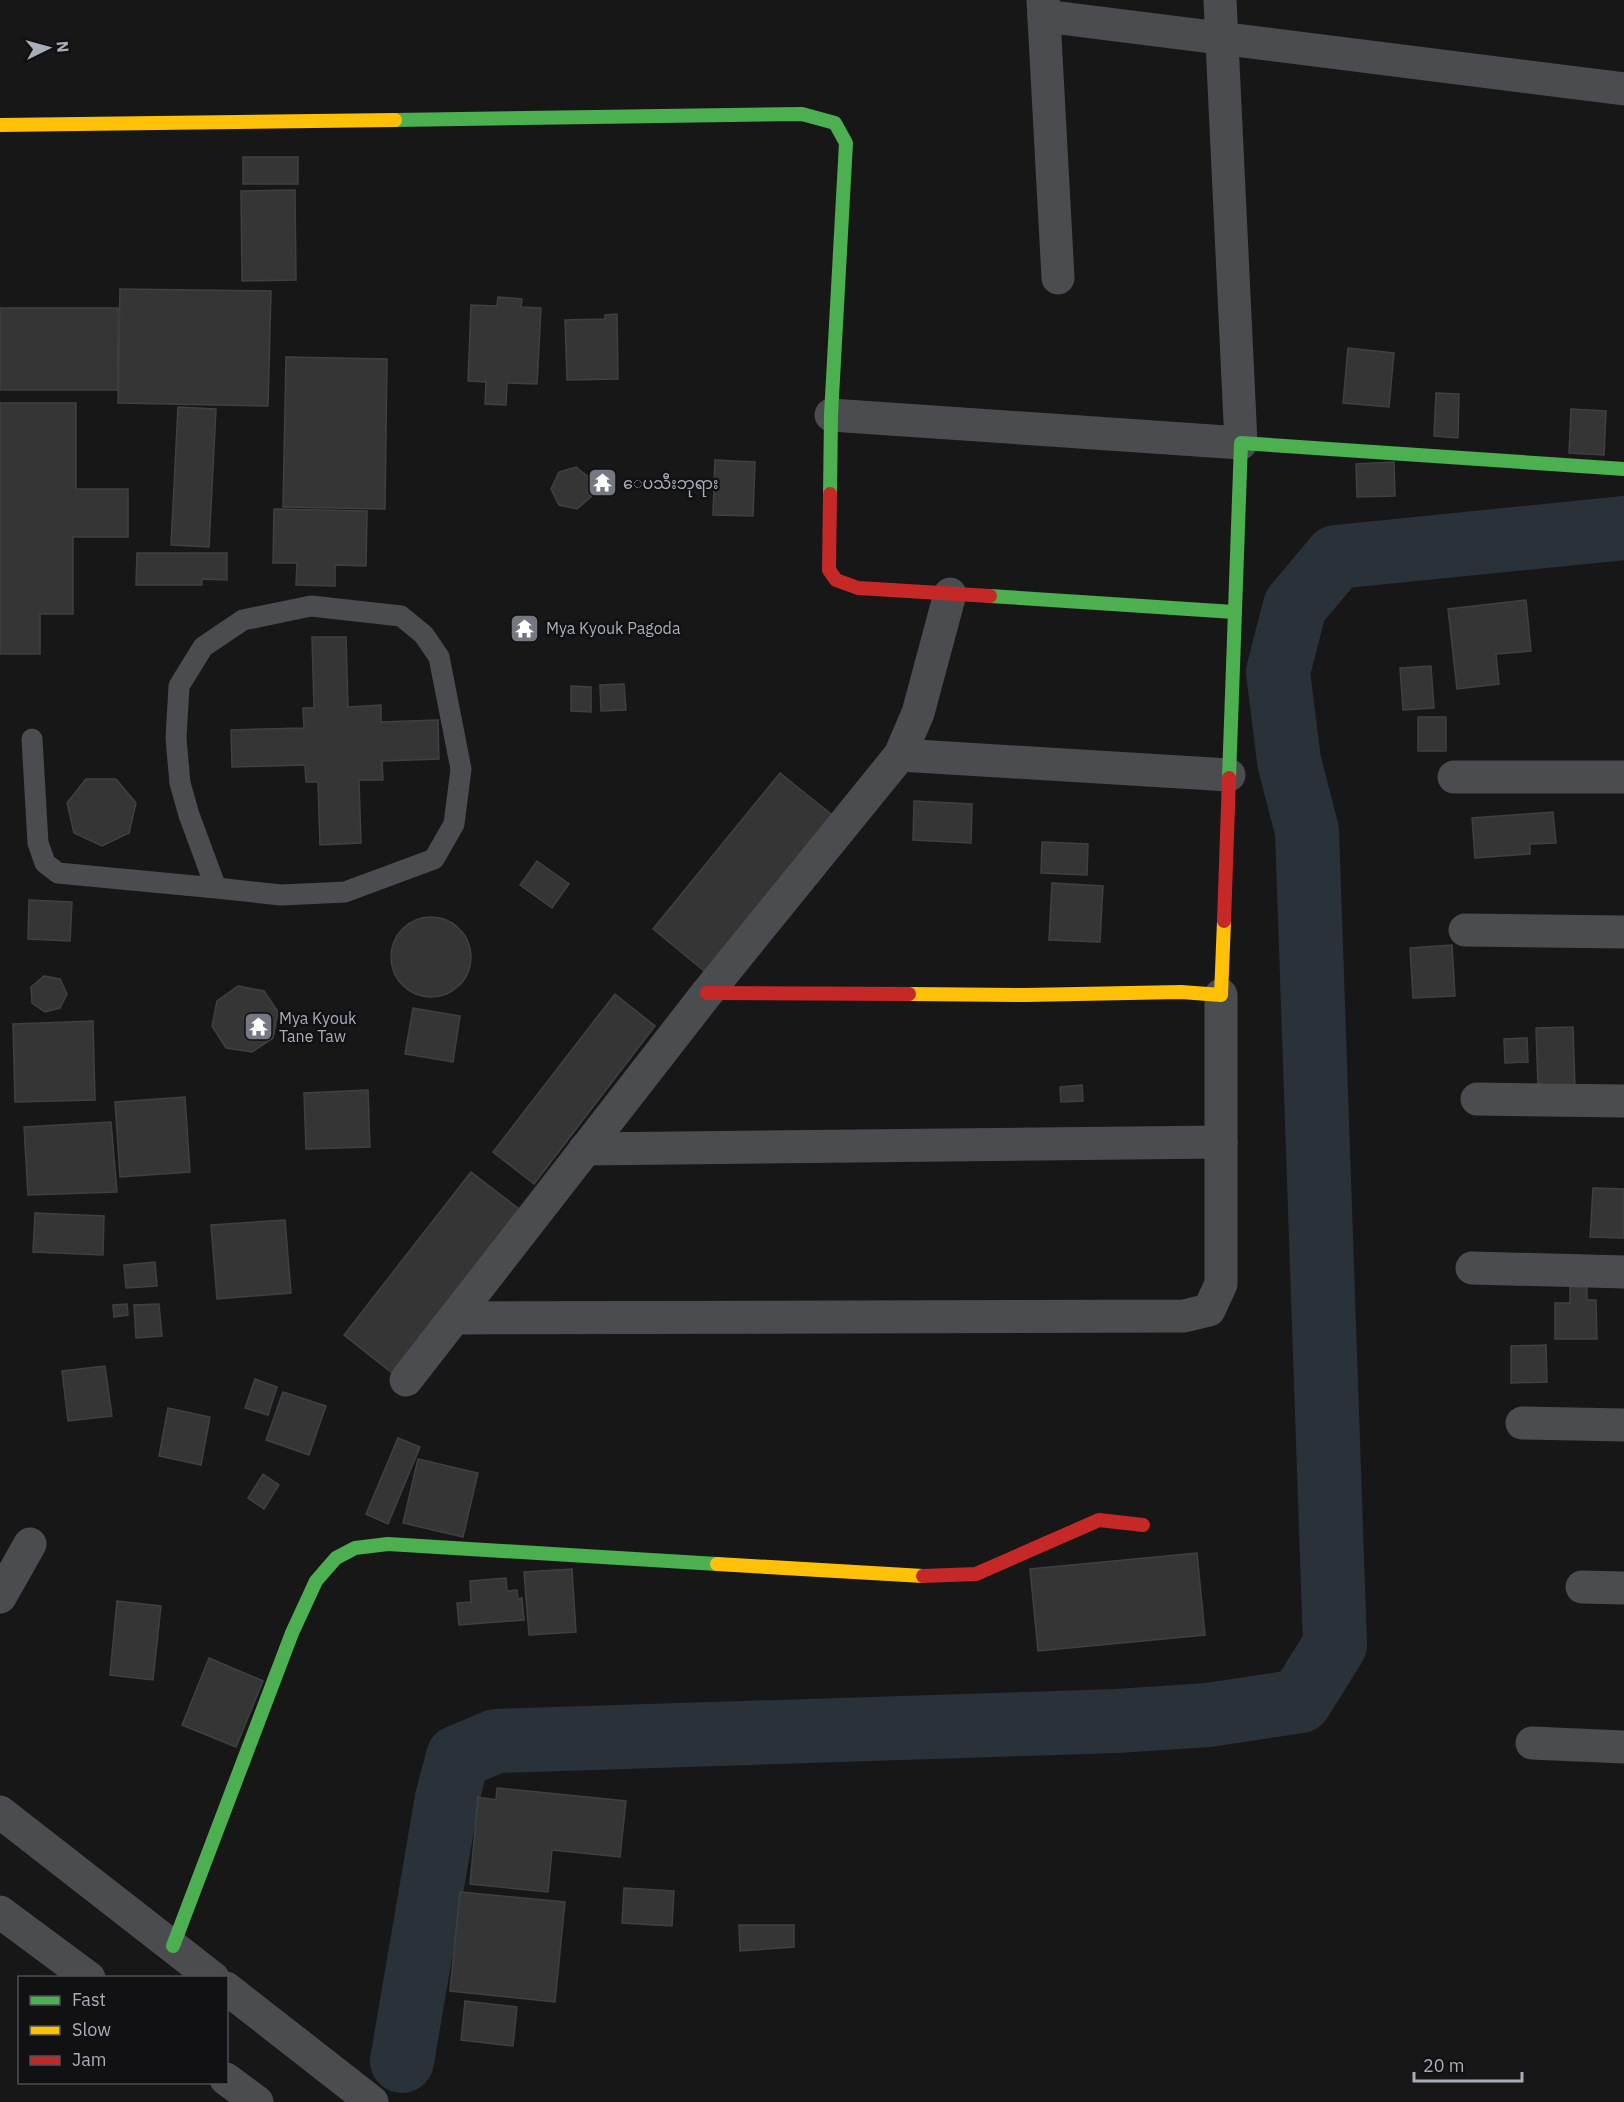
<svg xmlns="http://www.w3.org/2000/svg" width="1624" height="2102" viewBox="0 0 1624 2102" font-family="'IBM Plex Sans','Noto Sans Myanmar',sans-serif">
  <rect width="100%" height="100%" fill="#171717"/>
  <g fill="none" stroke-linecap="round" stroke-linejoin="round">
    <path stroke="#2a3239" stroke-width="64" d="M402,2061L447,1798L458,1757L496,1741L1117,1721L1208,1715L1300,1701L1335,1645L1307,831L1289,761L1278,672L1295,606L1336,557L1624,528"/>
  </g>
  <g fill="#353536" stroke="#3f4043" stroke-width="1.5">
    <rect x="243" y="157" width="55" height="27"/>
    <path d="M295,190L296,280L242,281L241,191Z"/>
    <path d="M120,289L271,291L268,406L118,403Z"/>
    <path d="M498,297L522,299L521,307L541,308L537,384L507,383L506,405L485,404L486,382L468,381L471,305L497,306Z"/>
    <rect x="0" y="308" width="118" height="82"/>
    <path d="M617,314L618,379L567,380L565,320L605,319V315Z"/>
    <path d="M1348,348L1394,353L1389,407L1343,403Z"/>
    <path d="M286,357L387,359L385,509L283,507Z"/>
    <path d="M1436,393L1459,394L1458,438L1434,436Z"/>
    <path d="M0,403H76V489H128V537H73V614H40V654H0Z"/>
    <path d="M178,407L216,409L209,547L171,545Z"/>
    <path d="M1571,409L1606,411L1604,455L1569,453Z"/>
    <path d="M715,460L755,462L753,516L713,515Z"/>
    <path d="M1394,462L1395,496L1357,497L1356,464Z"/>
    <path d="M576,467L591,479V497L577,509L559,505L551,489L559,472Z"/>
    <path d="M274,509L367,511L366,566L335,565V586L296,585L297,563H273Z"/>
    <path d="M137,553H227V580L202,579V585H136Z"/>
    <path d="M1526,600L1531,651L1496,654L1499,684L1457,689L1448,609Z"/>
    <path d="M312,637H346L348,707L381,705V722L438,720L439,759L382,761L383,780H359L361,843L320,845L318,782H306L305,765L232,767L231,730L304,728L303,708H314Z"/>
    <path d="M1431,666L1434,708L1403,710L1400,668Z"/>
    <path d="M624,684L626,710L601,711L600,685Z"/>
    <path d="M571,686L591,687V712L571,711Z"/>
    <rect x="1418" y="717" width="28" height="34"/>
    <path d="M780,773L836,818L709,975L653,929Z"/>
    <path d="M86,779H116L136,803L129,833L102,846L74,833L67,803Z"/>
    <path d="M914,801L972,804L971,843L913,840Z"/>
    <path d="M1553,812L1556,843L1530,844V854L1475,858L1472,818Z"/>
    <path d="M1042,842L1088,844L1087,875L1041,873Z"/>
    <path d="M537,861L569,884L552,908L520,885Z"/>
    <path d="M1052,883L1103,886L1100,942L1049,940Z"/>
    <path d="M29,900L72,902L70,941L28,939Z"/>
    <circle cx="431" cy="957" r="40"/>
    <path d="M1452,945L1455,996L1413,998L1410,948Z"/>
    <path d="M44,976L60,979L67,994L60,1008L45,1012L32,1003L31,987Z"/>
    <path d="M238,986L264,991L278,1012L273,1038L252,1052L226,1048L212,1026L217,1001Z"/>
    <path d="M615,994L655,1026L534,1184L493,1152Z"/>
    <path d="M413,1008L460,1016L453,1062L405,1054Z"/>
    <path d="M93,1021L95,1100L15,1102L13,1024Z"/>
    <path d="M1573,1027L1575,1087L1538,1088L1536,1028Z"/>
    <path d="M1527,1038L1528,1062L1505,1063L1504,1039Z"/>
    <path d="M1082,1085L1083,1101L1061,1102L1060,1087Z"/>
    <path d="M368,1090L370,1147L306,1149L304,1093Z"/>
    <path d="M185,1097L190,1172L120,1177L115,1102Z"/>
    <path d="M111,1122L117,1192L28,1195L24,1127Z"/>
    <path d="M471,1172L519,1209L392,1373L344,1335Z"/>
    <path d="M1593,1188L1624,1189V1238L1590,1237Z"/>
    <path d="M35,1213L104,1216L103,1255L33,1252Z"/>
    <path d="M285,1220L291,1293L217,1299L211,1225Z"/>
    <path d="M155,1262L157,1286L126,1288L124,1265Z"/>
    <path d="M1587,1284V1300H1596L1597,1339H1555V1303H1570V1285Z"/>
    <path d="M127,1304L128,1315L114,1317L113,1305Z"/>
    <path d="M159,1304L162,1336L136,1338L134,1305Z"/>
    <path d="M1546,1345L1547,1382L1511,1383V1346Z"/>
    <path d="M105,1366L112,1416L68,1421L62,1371Z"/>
    <path d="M255,1379L277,1387L268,1415L245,1408Z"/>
    <path d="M283,1392L326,1406L309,1455L266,1440Z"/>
    <path d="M168,1408L210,1417L201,1465L159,1456Z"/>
    <path d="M398,1438L420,1447L388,1524L366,1514Z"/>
    <path d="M418,1459L478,1473L463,1537L403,1523Z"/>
    <path d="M263,1474L279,1485L264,1509L248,1498Z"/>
    <path d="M1197,1553L1205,1635L1038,1651L1030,1569Z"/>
    <path d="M572,1569L576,1632L529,1635L524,1572Z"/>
    <path d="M506,1578L507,1591L517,1590L518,1599L522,1598L524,1620L459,1625L457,1603L471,1602L470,1581Z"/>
    <path d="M117,1601L161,1606L153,1680L110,1675Z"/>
    <path d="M209,1658L263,1681L236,1747L182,1725Z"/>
    <path d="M497,1788L626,1801L620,1857L552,1850L548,1892L470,1884L478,1797L496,1800Z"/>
    <path d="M624,1888L674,1891L672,1926L622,1923Z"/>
    <path d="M460,1892L565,1902L555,2002L450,1991Z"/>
    <path d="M739,1925H794V1947L740,1951Z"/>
    <path d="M465,2001L517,2007L513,2046L461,2040Z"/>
  </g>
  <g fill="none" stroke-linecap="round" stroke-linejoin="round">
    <path stroke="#4b4c50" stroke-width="21" d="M32,739L38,843L45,863L58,873L216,888L281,895L345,892L434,859L454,824L461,769L439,657L424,635L401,616L311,606L243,620L203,647L179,686L176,738L180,783L189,815L216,888"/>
    <g stroke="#4b4c50" stroke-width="33">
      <path d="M1043,0L1058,278"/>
      <path d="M1044,16L1624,89"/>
      <path d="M831,415L1241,443L1220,0"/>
      <path d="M900,755L1229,775"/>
      <path d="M1454,777H1624"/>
      <path d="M1465,930L1624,932"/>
      <path d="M1477,1099L1624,1101"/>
      <path d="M585,1149L1221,1142"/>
      <path d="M1472,1268L1624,1272"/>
      <path d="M454,1318L1184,1316L1209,1310L1221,1284V995"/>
      <path d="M406,1380L707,993L900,755L918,713L950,594"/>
      <path d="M1522,1423L1624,1425"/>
      <path d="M1582,1587L1624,1588"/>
      <path d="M0,1597L30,1544"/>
      <path d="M1532,1743L1624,1747"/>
      <path d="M0,1812L213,1978"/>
      <path d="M0,1912L89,1978"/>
      <path d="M226,1988L372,2102"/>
      <path d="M226,2079L257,2102"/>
    </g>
    <g stroke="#4caf50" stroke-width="14">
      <path d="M395,120L802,114L835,123L846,143L831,415L830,494"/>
      <path d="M990,596L1234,612"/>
      <path d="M1229,778L1241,443L1624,469"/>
      <path d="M173,1946L292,1633L316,1581L336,1558L355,1548L388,1544L717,1564"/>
    </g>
    <g stroke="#ffc107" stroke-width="14">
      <path d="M0,125L395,120"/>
      <path d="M909,994L1025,995L1181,992L1221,995L1224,921"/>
      <path d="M717,1564L923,1576"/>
    </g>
    <g stroke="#c62828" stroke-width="14">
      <path d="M830,494L829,570L836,580L858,588L990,596"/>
      <path d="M1224,921L1229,778"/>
      <path d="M707,993L909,994"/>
      <path d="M923,1576L976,1574L1099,1520L1143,1525"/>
    </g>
  </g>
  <defs>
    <symbol id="temple-square" viewBox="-11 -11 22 22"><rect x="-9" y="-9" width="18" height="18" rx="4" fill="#757880" stroke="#111113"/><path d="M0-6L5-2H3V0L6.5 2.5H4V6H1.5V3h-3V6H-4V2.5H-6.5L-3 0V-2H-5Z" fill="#fff"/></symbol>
  </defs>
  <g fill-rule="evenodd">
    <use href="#temple-square" x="586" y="466" width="33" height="33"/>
    <use href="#temple-square" x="508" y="612" width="33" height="33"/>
    <use href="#temple-square" x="242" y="1010" width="33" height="33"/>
  </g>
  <g text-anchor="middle" stroke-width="5" stroke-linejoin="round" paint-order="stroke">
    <g font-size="16" fill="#a8adb8" stroke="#111113" text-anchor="start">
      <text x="623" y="489">ေပသီးဘုရား</text>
      <text x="546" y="634">Mya Kyouk Pagoda</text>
      <text x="279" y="1024">Mya Kyouk<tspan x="279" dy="18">Tane Taw</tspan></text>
    </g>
  </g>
  <rect x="18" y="1976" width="210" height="108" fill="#111113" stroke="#4d4f55" stroke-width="1.5"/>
  <rect x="30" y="1996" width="30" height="9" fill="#4caf50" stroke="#4d4f55" stroke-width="1.5"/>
  <text x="72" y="2006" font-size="18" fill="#a8adb8">Fast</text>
  <rect x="30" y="2026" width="30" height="9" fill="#ffc107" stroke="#4d4f55" stroke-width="1.5"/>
  <text x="72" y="2036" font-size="18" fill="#a8adb8">Slow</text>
  <rect x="30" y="2056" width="30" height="9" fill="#c62828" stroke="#4d4f55" stroke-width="1.5"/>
  <text x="72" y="2066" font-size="18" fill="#a8adb8">Jam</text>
  <g transform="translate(48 48) rotate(85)" stroke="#111113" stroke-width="4.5" paint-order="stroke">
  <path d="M0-4.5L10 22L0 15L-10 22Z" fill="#a8adb8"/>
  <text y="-9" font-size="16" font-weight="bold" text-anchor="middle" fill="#a8adb8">N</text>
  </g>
  <path d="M1414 2072v9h108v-9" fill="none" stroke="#a8adb8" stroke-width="3"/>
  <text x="1423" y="2072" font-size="18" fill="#a8adb8" stroke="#111113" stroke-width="4.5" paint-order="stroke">20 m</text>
</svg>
